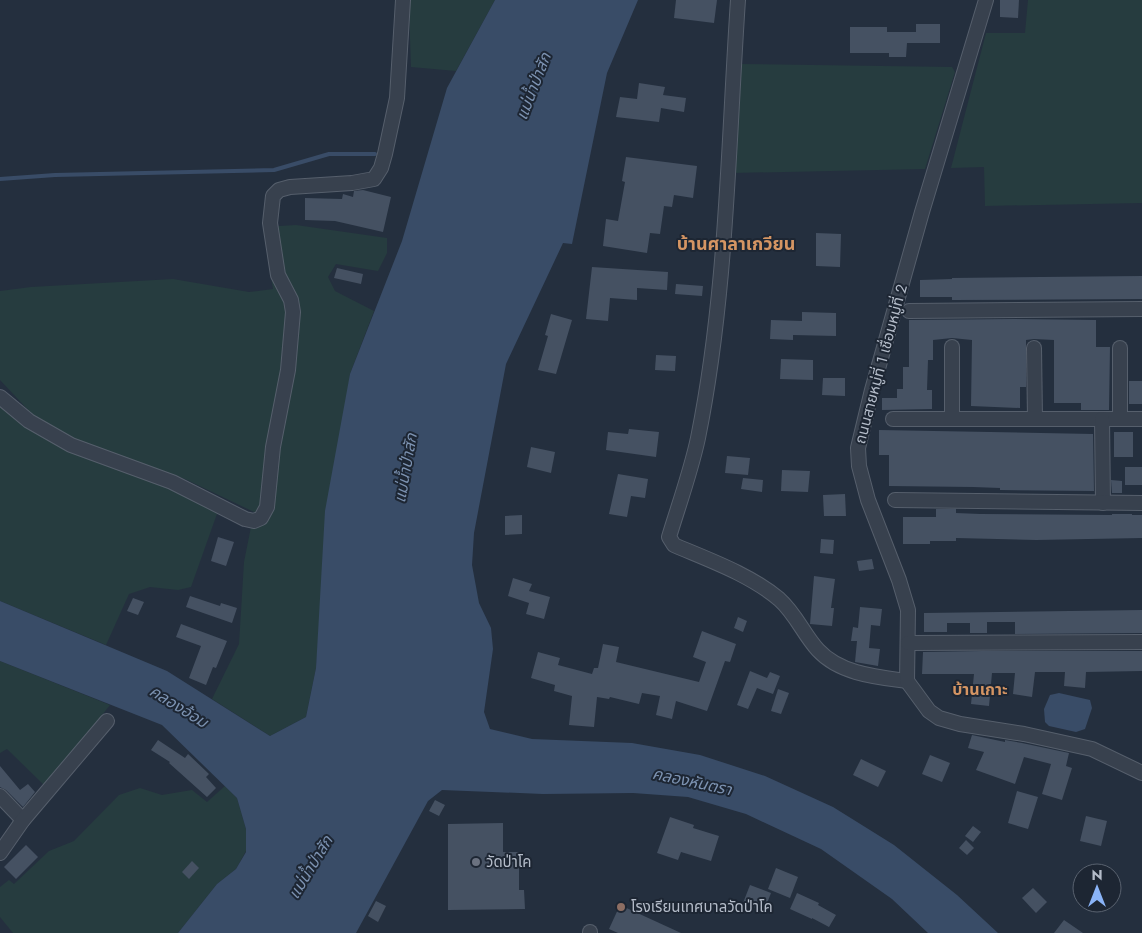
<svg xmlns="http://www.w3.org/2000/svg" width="1142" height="933" viewBox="0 0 1142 933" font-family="Jost,'Noto Sans Thai',sans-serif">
  <rect width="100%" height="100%" fill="#242f3e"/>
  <g fill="#263c3f">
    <path d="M396,0H495L456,71L411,67L409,10L395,7Z"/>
    <path d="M1028,0H1142V203L985,206L984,167L951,168L986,33H1025Z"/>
    <path d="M740,64L952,67L955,72L925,169L732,173Z"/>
    <path d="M296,225L387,238V253L378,271L336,264L328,277L335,291L374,311L350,374L320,616L316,668L306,717L270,736L212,699L239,644L244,562L254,512L185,479L75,440L32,414L0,380V291L31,287L173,279L249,292L273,289L263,227Z"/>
    <path d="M0,399L26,421L177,488L218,511L191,587L178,590L150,587L129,594L106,645L0,601Z"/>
    <path d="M0,661L110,705L45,786L7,749L0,753Z"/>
    <path d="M225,786L237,798L246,829V851L236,869L217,884L178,933H13L0,917V887L9,880L14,884L49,851L74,841L119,795L140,788L162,795L192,790L207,802Z"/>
  </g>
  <g fill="#394c67">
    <path d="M495,0H638L607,73L572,244L563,243L506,364L474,533L472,565L479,603L491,628L493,649L484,712L490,729L532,739L632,743L700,755L765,776L833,807L894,845L957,895L998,933H928L892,899L821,849L746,814L688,797L633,793L543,794L442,790L428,801L356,933H178L217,884L236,869L246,852V829L237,798L162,725L0,661V601L167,671L270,736L306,717L316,668L325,511L350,374L402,241L447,88Z"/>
    <path d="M1059,693L1090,700L1092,708L1085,729L1076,732L1049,726L1045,722L1044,709L1050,695Z"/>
  </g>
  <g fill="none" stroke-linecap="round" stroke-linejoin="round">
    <path stroke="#394c67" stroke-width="4" d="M0,179L55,175L274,170L329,154H375"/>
  </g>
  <g fill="#455162">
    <path d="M676,0H717L714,23L674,18Z"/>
    <path d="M1000,0H1019L1018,18L1000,17Z"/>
    <path d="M916,24H940V43H907L906,57H889V53H850V27H887V32H916Z"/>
    <path d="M639,83L665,87L663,95L686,98L684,112L661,108L659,122L616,117L620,97L637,99Z"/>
    <path d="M626,157L697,166L693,198L674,195L672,207L664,206L660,234L650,233L647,253L603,246L606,219L618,221L625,182L622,181Z"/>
    <path d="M363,190L391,197L383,232L335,221L305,220V198L342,199L343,194L353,197L354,191Z"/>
    <path d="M816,233L841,234L840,267L816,266Z"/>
    <path d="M592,267L668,272L667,290L637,288V300L610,298L608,321L586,319Z"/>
    <path d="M337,268L363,274L361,284L334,278Z"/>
    <path d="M1142,276V299L952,300V297H920V280L952,279V278Z"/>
    <path d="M676,284L703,286L702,296L675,294Z"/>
    <path d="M802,312L836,313V336L793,335V340L770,339L771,320L802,321Z"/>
    <path d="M551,314L572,320L556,374L538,370L548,336L545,335Z"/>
    <path d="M1012,319L1096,320V347H1110L1109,410H1081V403H1054V340L1034,339L1026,340V387H1020V408L971,406L972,340L952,338L933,340V360H928L927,390H932V409L882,410V398H897V389H903V367H909V320Z"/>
    <path d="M656,355L676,356L675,371L655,370Z"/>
    <path d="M781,359L813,360V380L780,379Z"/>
    <path d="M823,378H845V396L822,395Z"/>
    <rect x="1129" y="381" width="13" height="23"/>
    <path d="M629,429L659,432L656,457L606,450L608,432L628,434Z"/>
    <path d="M879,430L1093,434L1094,491L1000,490V488L973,487L889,486V455H879Z"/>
    <rect x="1114" y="432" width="19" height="25"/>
    <path d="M531,447L555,452L551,473L527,467Z"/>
    <path d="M727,456L750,458L748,475L725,473Z"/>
    <rect x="1125" y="467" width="17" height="18"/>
    <path d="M782,470L810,471L808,492L781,491Z"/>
    <path d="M618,474L648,479L645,498L631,496L627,517L609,514Z"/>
    <path d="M743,478L763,480L762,492L741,489Z"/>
    <path d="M1111,480L1122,481V493H1112Z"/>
    <path d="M845,494L846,516H824L823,495Z"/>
    <path d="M936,509H956V513L980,514L1112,515V514H1132V515H1142V538L1036,540L956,538V541H930V544H903V517H936Z"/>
    <path d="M522,515V534L505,535V516Z"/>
    <path d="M218,537L234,542L226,566L211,561Z"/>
    <path d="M821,539L834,540L833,554L820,553Z"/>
    <path d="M872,559L874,569L859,571L857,561Z"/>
    <path d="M814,576L835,579L831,608H834L832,626L810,624Z"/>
    <path d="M513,578L532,584L529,591L550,597L544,619L526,614L529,603L508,596Z"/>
    <path d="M190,596L220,606L221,603L237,608L232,623L186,607Z"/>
    <path d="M133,598L144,602L138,615L127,611Z"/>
    <path d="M860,607L882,609L880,626L871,625L869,648L880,649L878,666L855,662L857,641H851L853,627L858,628Z"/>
    <path d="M1142,610V633L1015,634V622H987V633H970V623H947V632H924V613Z"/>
    <path d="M738,617L747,621L743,632L734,628Z"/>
    <path d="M181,624L227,641L216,668L213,667L206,685L189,678L201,646L176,637Z"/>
    <path d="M702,631L736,644L730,662L725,661L707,711L676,701L672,719L656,715L660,696L642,693L639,704L610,697L609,699L597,697L594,727L569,725L572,696L554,691L555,685L531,678L538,652L560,658L558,665L592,674L594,668H598L603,644L619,647L616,662L699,682L706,662L693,657Z"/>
    <path d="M981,651H1142V671L1086,672L1085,688L1064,686L1065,672H1035L1032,697L1013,694L1015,673H992L989,706L971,704L974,674H922L923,652Z"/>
    <path d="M750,671L767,678L770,672L780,676L773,694L757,688L748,709L737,705Z"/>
    <path d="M778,689L789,693L781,714L771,711Z"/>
    <path d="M972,735L1005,742V740L1022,743L1069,753L1066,766L1072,768L1062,800L1042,794L1051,764L1024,757L1015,784L976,770L984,752L968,748Z"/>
    <path d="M158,740L185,758L188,754L209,774L206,777L216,788L207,797L169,763L170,762L151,750Z"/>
    <path d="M930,755L950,763L942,782L922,774Z"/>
    <path d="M861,759L886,771L878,787L853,775Z"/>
    <path d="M0,766L20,790L28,784L35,792L23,807L6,790L0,787Z"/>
    <path d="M1017,791L1038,797L1028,829L1008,823Z"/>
    <path d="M435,800L445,805L439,816L429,811Z"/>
    <path d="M1086,816L1107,821L1101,846L1080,841Z"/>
    <path d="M670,817L694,825L693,828L719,836L711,861L681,852L678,860L657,853Z"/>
    <path d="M503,823V852H519V890H524L525,909L448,910V824Z"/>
    <path d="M973,826L981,832L973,842L965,836Z"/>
    <path d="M966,840L974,848L967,855L959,848Z"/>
    <path d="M26,845L38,857L16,879L4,867Z"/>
    <path d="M192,861L199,868L189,879L182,872Z"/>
    <path d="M776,868L798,877L790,898L768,889Z"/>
    <path d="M750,885L771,893L764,911L743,903Z"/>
    <path d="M1033,888L1047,902L1036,913L1022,898Z"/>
    <path d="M797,893L819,903L818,905L836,915L829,927L812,918V919L790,909Z"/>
    <path d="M376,901L386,906L378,922L368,916Z"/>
    <path d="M620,905L681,933H618L609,929Z"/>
    <path d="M1064,920L1083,933H1054Z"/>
  </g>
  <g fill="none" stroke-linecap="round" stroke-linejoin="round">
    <defs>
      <g id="minor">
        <path d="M738,0C728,147 727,294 698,438C691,471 679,504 669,537L674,545C709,560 749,574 779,599C796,614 804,635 818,650C840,674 877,677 907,681"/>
        <path d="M986,0L922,212L872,390L858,448L859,466L868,500L899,580L908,610L907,681L929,711L939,718L960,724L1024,734L1092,749L1142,773"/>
        <path d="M909,311L1142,309"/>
        <path d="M952,347V419"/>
        <path d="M1034,348L1035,419"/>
        <path d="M1120,348V419"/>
        <path d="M0,397L29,421L71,445L172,482L245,519L254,521L261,518L267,507L273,447L288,370L293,312L291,300L278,275L270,223L273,196L279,190L290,187L352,183L374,179L381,168L385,154L397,98L403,0"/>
        <path d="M893,419H1142"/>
        <path d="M1102,419L1103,503"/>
        <path d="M895,500L1142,503"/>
        <path d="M908,643L1142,642"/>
        <path d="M0,796L23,820"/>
        <path d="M0,853L23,820L107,721"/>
        <path d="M590,932V933"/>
      </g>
    </defs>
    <use href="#minor" stroke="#565f6c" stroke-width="16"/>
    <use href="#minor" stroke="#38414e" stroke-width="14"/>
  </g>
  <circle fill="#6b7280" stroke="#1d2633" stroke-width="2" cx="476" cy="862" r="5"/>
  <circle fill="#8d6e63" stroke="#1d2633" stroke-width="2" cx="621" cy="907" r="5"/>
  <g text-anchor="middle" stroke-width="4" stroke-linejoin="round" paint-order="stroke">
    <g font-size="15" fill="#b4bcc9" stroke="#1d2633">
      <text transform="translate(881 364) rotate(-75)" y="5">ถนนสายหมู่ที่ 1 เชื่อมหมู่ที่ 2</text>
    </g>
    <g font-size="15" fill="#b4bcc9" stroke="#1d2633" text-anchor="start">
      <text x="486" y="867">วัดป่าโค</text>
      <text x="631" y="912">โรงเรียนเทศบาลวัดป่าโค</text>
    </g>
    <g font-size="16" font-style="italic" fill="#7c92b1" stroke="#1d2633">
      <text transform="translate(533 86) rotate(-69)" y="6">แม่น้ำป่าสัก</text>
      <text transform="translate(405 468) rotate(-80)" y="6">แม่น้ำป่าสัก</text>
      <text transform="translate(179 706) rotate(32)" y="6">คลองอ้อม</text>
      <text transform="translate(692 781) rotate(12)" y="6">คลองหันตรา</text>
      <text transform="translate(310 867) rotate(-59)" y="6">แม่น้ำป่าสัก</text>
    </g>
    <g font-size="16" font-weight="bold" fill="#d59563" stroke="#1d2633">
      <text x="980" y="695">บ้านเกาะ</text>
    </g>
    <g font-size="18" font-weight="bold" fill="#d59563" stroke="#1d2633">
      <text x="736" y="250">บ้านศาลาเกวียน</text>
    </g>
  </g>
  <g transform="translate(1097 888)"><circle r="24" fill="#1d2633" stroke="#59626f"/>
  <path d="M0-4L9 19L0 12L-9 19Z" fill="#8ab4f8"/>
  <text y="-8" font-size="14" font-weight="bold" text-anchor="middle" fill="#b4bcc9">N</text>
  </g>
</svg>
